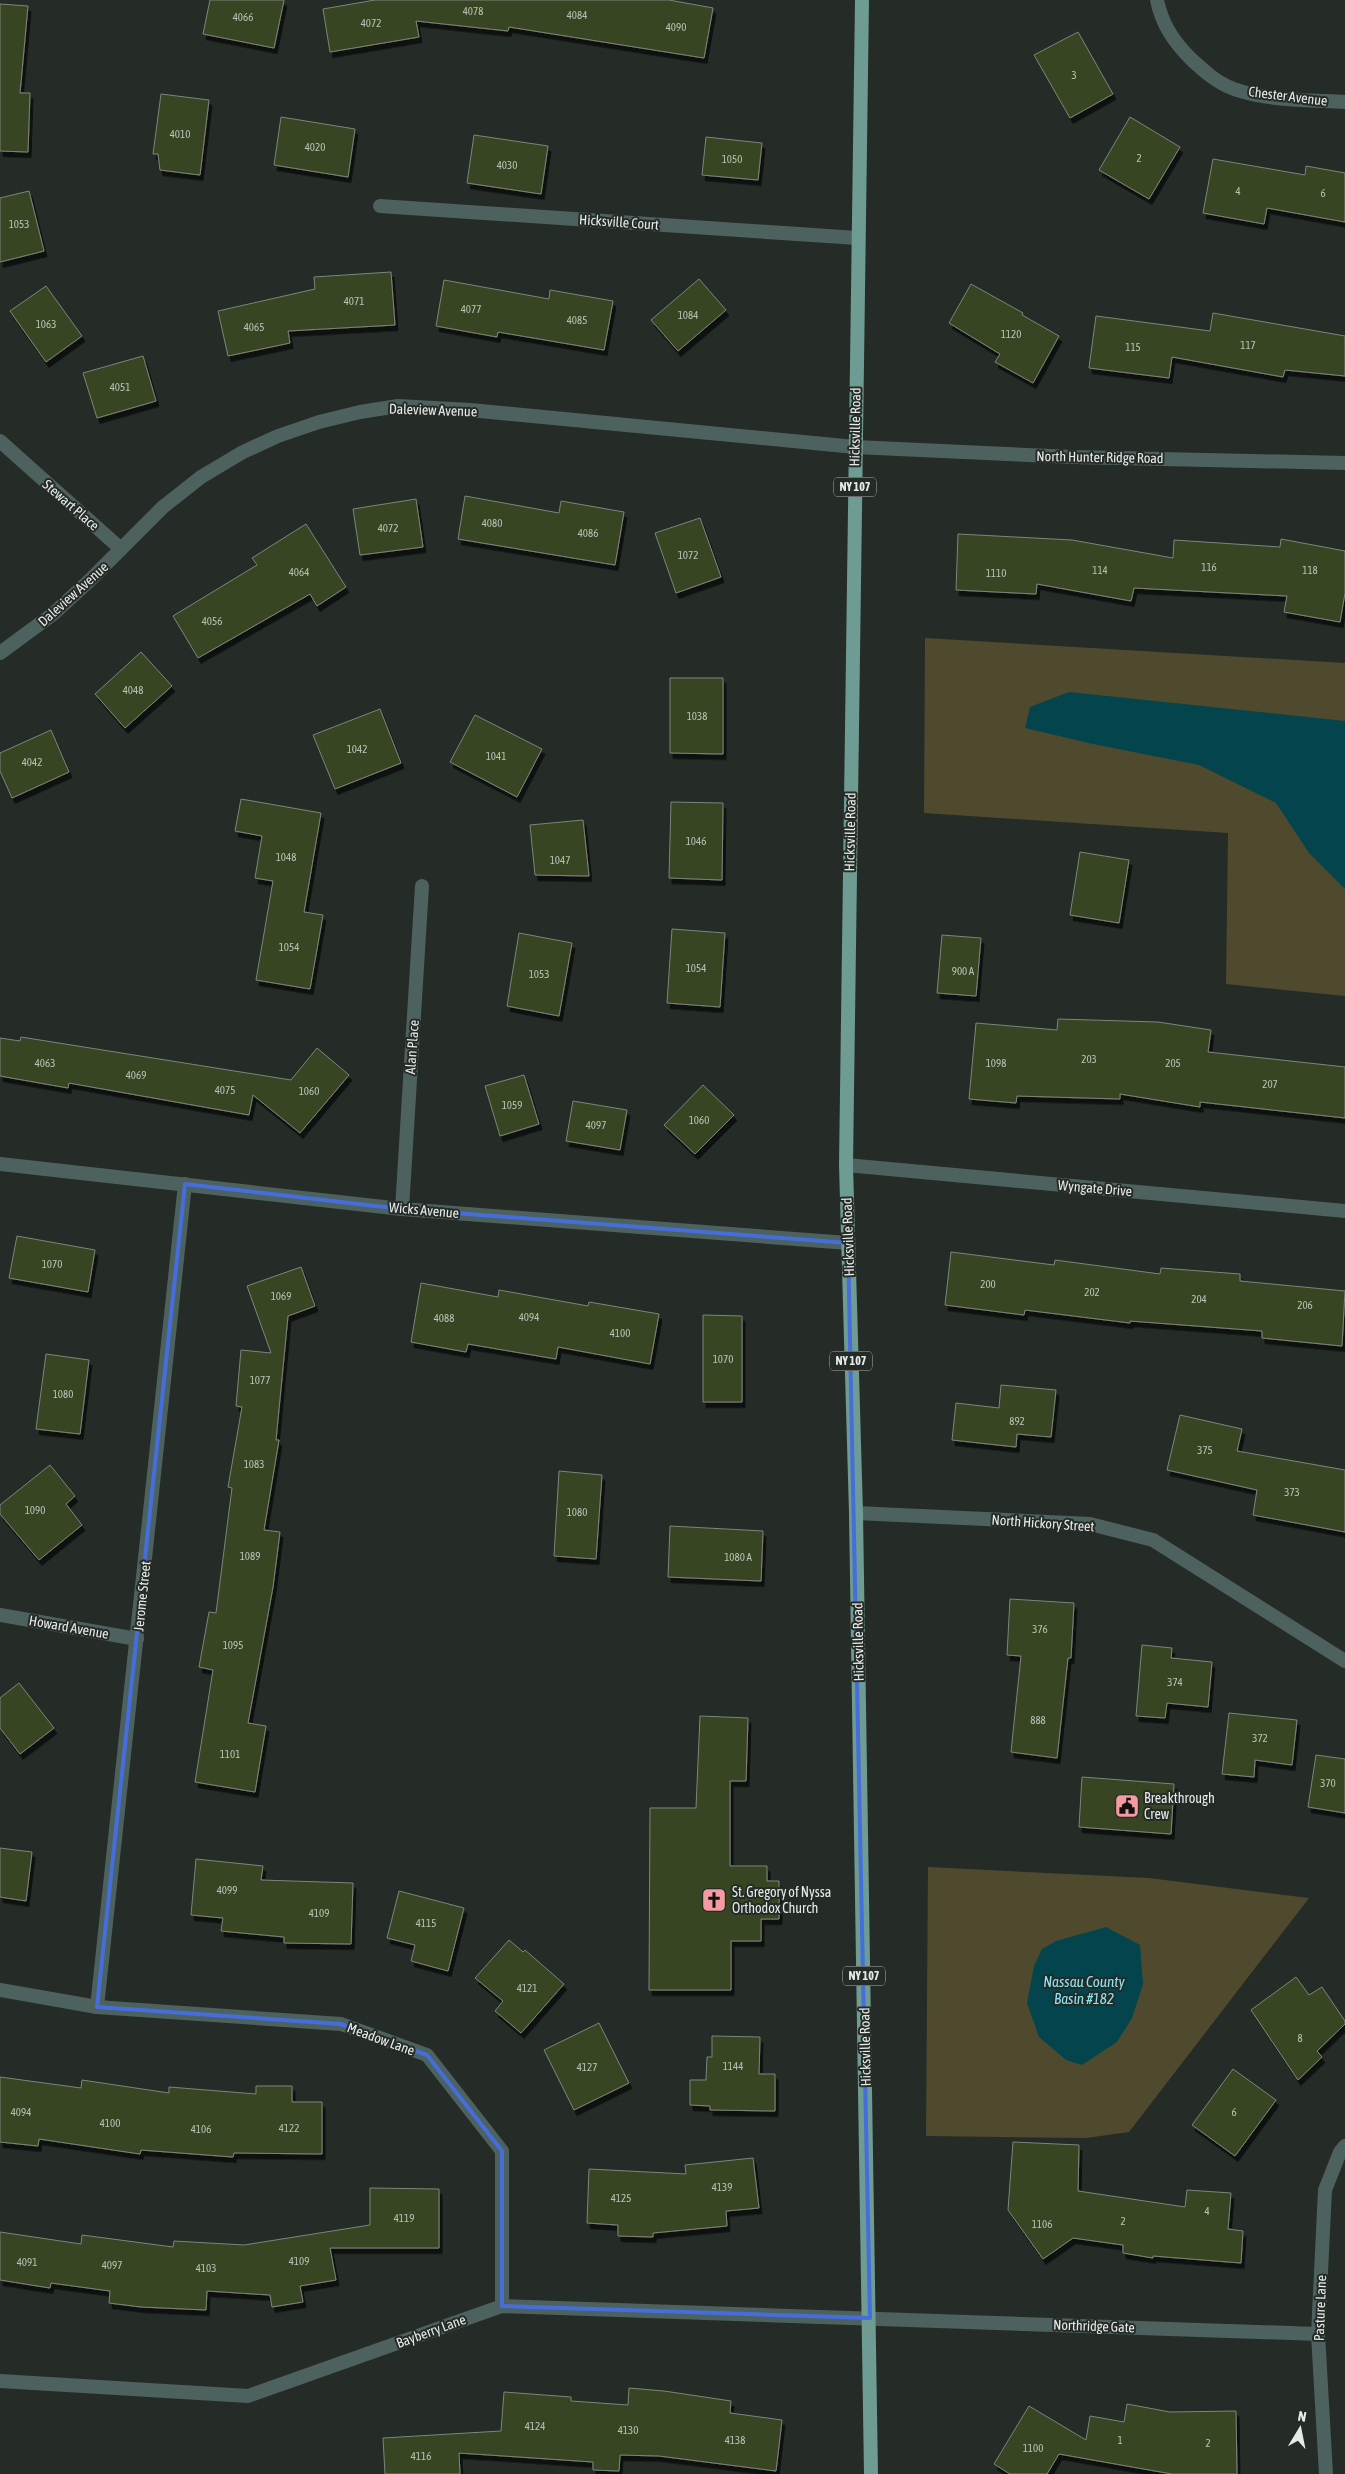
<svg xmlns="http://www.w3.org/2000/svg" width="1345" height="2474" viewBox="0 0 1345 2474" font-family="'Asap Condensed',sans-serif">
  <defs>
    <filter id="shadow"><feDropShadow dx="3" dy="5.5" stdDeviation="0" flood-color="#0009"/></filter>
  </defs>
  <rect width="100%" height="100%" fill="#252b27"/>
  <g fill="#4f4a2e">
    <path d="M925,638L1345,663V996L1226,984L1228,833L924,813Z"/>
    <path d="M928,1867L1149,1878L1309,1898L1129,2132L1086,2138L926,2136Z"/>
  </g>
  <g fill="#04454d">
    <path d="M1069,692L1345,721V889L1309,853L1276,803L1199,765L1093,744L1025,728L1030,707Z"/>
    <path d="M1106,1927L1140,1945L1143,1984L1132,2018L1117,2042L1082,2065L1066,2060L1039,2037L1027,2003L1034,1966L1042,1949L1056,1941Z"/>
  </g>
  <g fill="#374420" stroke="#80847c" filter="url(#shadow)">
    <path d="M210,0H284L274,48L203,34Z"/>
    <path d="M375,0H669L713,8L704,58L509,27L508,31L416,21L419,37L330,52L323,9Z"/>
    <path d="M0,4L28,6L20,93H30L28,152L0,151Z"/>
    <path d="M1078,32L1113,94L1070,118L1034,55Z"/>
    <path d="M161,94L209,100L200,175L160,170L158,154H153Z"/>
    <path d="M281,117L355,129L348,177L274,165Z"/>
    <path d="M1130,117L1180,147L1149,199L1099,170Z"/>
    <path d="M474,135L548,146L541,194L467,183Z"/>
    <path d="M706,137L762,143L758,180L702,175Z"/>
    <path d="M1213,159L1305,175L1306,166L1345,173V222L1267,208L1264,224L1203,213Z"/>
    <path d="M29,191L44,251L0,262V198Z"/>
    <path d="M391,272L395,325L288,331L290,343L228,356L218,311L315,289L314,277Z"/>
    <path d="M699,279L726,310L678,351L651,320Z"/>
    <path d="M444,280L549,299L550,290L613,301L604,350L498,332L497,337L436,326Z"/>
    <path d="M971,284L1023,313L1022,315L1059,336L1033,383L995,362L1000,354L949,323Z"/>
    <path d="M46,286L82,336L46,362L10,311Z"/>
    <path d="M1213,313L1345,336V376L1285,370L1283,377L1172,357L1169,378L1089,368L1096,316L1210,331Z"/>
    <path d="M143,356L156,401L97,418L83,373Z"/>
    <path d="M465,496L559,513L561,501L624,512L615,565L458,539Z"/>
    <path d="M416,499L423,547L360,555L353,509Z"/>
    <path d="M700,518L721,577L676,593L655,533Z"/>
    <path d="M306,524L346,587L317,606L310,594L198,658L173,616L257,565L252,558Z"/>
    <path d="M958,534L1072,540L1173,558L1174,540L1280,547L1281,539L1345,551V593L1340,622L1284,612L1287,596L1134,588L1131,601L1037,584L1036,594L956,590Z"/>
    <path d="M141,652L172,686L125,728L95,694Z"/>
    <path d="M670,678H723V754L670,753Z"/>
    <path d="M380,709L401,763L335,789L313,735Z"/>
    <path d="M475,715L542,749L517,797L450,762Z"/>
    <path d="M51,730L69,772L12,798L0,771V753Z"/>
    <path d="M241,799L321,813L304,912L323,915L310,989L256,980L273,881L255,878L262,836L235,831Z"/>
    <path d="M671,802L723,803L722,880L669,878Z"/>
    <path d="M583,820L589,876L535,875L530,825Z"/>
    <path d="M1080,852L1129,860L1119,923L1070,915Z"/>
    <path d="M672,929L725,933L720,1007L667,1003Z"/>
    <path d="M519,933L572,943L559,1016L507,1006Z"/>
    <path d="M942,935L981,938L976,996L937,993Z"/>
    <path d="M1058,1019L1158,1022L1211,1030L1208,1052L1345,1067V1118L1200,1102V1107L1120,1094V1099L1017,1096L1016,1103L969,1099L976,1023L1057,1030Z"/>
    <path d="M21,1037L291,1080L317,1048L349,1075L300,1133L253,1095L249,1115L69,1083L68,1088L0,1076V1038L20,1041Z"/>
    <path d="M524,1075L539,1124L500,1136L485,1086Z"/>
    <path d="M703,1085L734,1115L695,1154L664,1125Z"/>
    <path d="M573,1101L627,1110L620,1150L566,1141Z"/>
    <path d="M17,1236L95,1250L88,1292L9,1278Z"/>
    <path d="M951,1252L1054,1265L1055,1260L1160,1274L1161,1268L1240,1274V1281L1345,1291L1342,1346L1262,1338V1331L1130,1321V1323L1025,1310L1024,1315L945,1305Z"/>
    <path d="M301,1267L315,1306L288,1316L276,1440H279L264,1530L280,1532L273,1587L248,1723L266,1726L255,1792L195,1782L213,1670L199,1667L209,1612L216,1613L232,1488L228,1487L242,1407L236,1406L241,1350L271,1353L247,1286Z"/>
    <path d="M421,1283L498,1297L499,1290L588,1306L589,1302L659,1314L650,1364L558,1347L556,1359L468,1344L466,1352L411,1342Z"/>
    <path d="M703,1315L742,1316V1402H703Z"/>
    <path d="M46,1354L89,1360L80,1434L36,1429Z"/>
    <path d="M1001,1385L1056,1390L1051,1437L1017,1434L1016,1447L952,1440L956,1403L999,1408Z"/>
    <path d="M1180,1415L1242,1429L1237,1451L1345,1470V1532L1253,1515L1257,1490L1167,1470Z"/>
    <path d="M50,1465L75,1496L66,1504L82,1525L39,1560L0,1514V1505Z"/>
    <path d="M559,1471L602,1475L596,1559L554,1556Z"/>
    <path d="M670,1526L763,1531L761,1581L668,1577Z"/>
    <path d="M1010,1599L1074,1603L1071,1658H1068L1057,1758L1011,1752L1021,1656L1007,1655Z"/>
    <path d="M1142,1645L1172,1648L1171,1658L1212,1662L1208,1707L1167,1703L1165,1718L1136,1716Z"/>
    <path d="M19,1683L54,1728L20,1754L0,1728V1698Z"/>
    <path d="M1229,1713L1297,1720L1292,1765L1255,1760L1254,1777L1222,1774Z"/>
    <path d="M700,1716L748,1718L746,1781H730V1866H767V1881H779V1919H761V1941H731V1990H649L650,1808H696Z"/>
    <path d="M1316,1755L1345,1759V1813L1308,1807Z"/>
    <path d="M1082,1777L1174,1784L1171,1834L1079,1827Z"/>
    <path d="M0,1848L32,1852L26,1901L0,1897Z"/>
    <path d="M196,1859L263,1866L261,1880L353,1883L351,1944L284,1943V1937L221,1931L223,1918L191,1915Z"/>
    <path d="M399,1891L464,1908L448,1971L411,1961L415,1945L387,1938Z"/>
    <path d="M509,1940L523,1952L525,1950L564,1984L521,2033L495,2011L503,2001L475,1978Z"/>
    <path d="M1296,1977L1309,1995L1322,1987L1345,2021V2024L1317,2051L1322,2057L1298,2080L1251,2010Z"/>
    <path d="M599,2023L629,2083L574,2110L544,2050Z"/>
    <path d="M712,2036L760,2037L759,2074H775V2111L710,2110V2106L690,2105V2080H706L707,2057H712Z"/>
    <path d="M1233,2069L1276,2100L1235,2156L1192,2125Z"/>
    <path d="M0,2077L81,2088L82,2080L169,2093V2087L256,2094V2086H292V2102H322V2154L234,2153L233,2157L141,2150L140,2154L39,2139L38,2146L0,2142Z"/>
    <path d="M1013,2142L1079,2145L1078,2191L1185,2207L1187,2190L1231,2193L1228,2229L1243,2231L1241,2263L1153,2256V2258L1123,2253V2245L1073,2238L1043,2259L1008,2210Z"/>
    <path d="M753,2158L759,2208L726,2211L727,2226L653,2233V2237L618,2236V2225L587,2223L589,2169L686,2174L685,2165Z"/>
    <path d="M370,2188L439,2189V2248H330L336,2280L300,2286L303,2302L272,2307L270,2295L207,2291L206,2310L141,2307L109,2303L110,2291L51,2283L50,2288L0,2280V2232L81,2244L82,2235L173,2247L174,2241L244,2245L370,2225Z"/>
    <path d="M629,2388L664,2391L731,2401L730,2413L782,2420L776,2471L659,2456L620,2455L619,2471L593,2470V2462L459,2453L460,2474H385L383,2438L501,2431L504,2392L571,2397V2401L628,2405Z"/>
    <path d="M1127,2404L1170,2412L1236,2411L1237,2474H1172L1059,2454L1047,2474H1010L994,2464L1029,2406L1086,2440L1090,2416L1124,2422Z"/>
  </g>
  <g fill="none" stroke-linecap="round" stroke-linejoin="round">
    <g stroke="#4d625e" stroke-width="14">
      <path d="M1157,0C1162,24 1173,41 1191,59C1204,71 1217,83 1234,89C1267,101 1310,100 1345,102"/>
      <path d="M380,206L857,238"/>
      <path d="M0,441L121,549"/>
      <path d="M0,653L53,614L89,581L163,507L201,477L243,452L278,436L319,422L360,412L398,406L470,410L855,447L1073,457L1345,463"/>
      <path d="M0,1164L402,1209L848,1243"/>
      <path d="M846,1165L1345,1211"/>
      <path d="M402,1209L422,886"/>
      <path d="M856,1513L1090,1524L1153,1540L1345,1661"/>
      <path d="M0,1615L137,1639"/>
      <path d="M0,1990L97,2007L341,2024L427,2055L502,2151V2306"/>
      <path d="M97,2007L185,1184"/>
      <path d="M0,2381L248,2396L502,2306L1318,2334"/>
      <path d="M1326,2474L1318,2334L1325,2190L1340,2152L1345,2146"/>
    </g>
    <path stroke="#6e9b92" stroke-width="14" d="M862,0L846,1165L856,1513L871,2474"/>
  </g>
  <path fill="none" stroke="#456ddb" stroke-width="4" stroke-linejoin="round" d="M185,1184L402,1209L848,1243L870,2318L502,2306V2151L427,2055L341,2024L97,2007Z"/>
  <defs>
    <symbol id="civic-square" viewBox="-11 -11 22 22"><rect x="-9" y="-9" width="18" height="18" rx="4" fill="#f49aa0" stroke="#252b27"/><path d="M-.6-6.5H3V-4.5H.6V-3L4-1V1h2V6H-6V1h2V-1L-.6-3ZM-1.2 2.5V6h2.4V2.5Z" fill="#111"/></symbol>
    <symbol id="church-square" viewBox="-11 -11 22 22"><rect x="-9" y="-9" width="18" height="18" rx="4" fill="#f49aa0" stroke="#252b27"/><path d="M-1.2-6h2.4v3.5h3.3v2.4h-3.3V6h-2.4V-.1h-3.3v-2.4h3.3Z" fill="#111"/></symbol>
  </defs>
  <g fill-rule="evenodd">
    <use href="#civic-square" x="1113" y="1792" width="28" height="28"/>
    <use href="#church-square" x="700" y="1886" width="28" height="28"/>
  </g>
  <g text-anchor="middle" stroke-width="4" stroke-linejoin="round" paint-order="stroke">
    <g font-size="11" fill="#bbc1b6">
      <text x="473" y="15">4078</text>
      <text x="577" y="19">4084</text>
      <text x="243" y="21">4066</text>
      <text x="371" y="27">4072</text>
      <text x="676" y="31">4090</text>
      <text x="1074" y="79">3</text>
      <text x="180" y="138">4010</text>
      <text x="315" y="151">4020</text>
      <text x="1139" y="162">2</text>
      <text x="732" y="163">1050</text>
      <text x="507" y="169">4030</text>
      <text x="1238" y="195">4</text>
      <text x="1323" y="197">6</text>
      <text x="19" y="228">1053</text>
      <text x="354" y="305">4071</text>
      <text x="471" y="313">4077</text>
      <text x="688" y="319">1084</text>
      <text x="577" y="324">4085</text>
      <text x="46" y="328">1063</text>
      <text x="254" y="331">4065</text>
      <text x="1011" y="338">1120</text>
      <text x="1248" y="349">117</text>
      <text x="1133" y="351">115</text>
      <text x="120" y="391">4051</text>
      <text x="492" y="527">4080</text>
      <text x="388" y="532">4072</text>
      <text x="588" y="537">4086</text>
      <text x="688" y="559">1072</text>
      <text x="1209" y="571">116</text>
      <text x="1100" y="574">114</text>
      <text x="1310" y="574">118</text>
      <text x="299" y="576">4064</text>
      <text x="996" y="577">1110</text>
      <text x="212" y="625">4056</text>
      <text x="133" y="694">4048</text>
      <text x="697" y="720">1038</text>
      <text x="357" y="753">1042</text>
      <text x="496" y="760">1041</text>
      <text x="32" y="766">4042</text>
      <text x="696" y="845">1046</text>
      <text x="286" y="861">1048</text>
      <text x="560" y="864">1047</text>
      <text x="289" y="951">1054</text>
      <text x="696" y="972">1054</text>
      <text x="963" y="975">900 A</text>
      <text x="539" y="978">1053</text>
      <text x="1089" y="1063">203</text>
      <text x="45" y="1067">4063</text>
      <text x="996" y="1067">1098</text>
      <text x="1173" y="1067">205</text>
      <text x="136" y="1079">4069</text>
      <text x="1270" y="1088">207</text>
      <text x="225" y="1094">4075</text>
      <text x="309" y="1095">1060</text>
      <text x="512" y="1109">1059</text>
      <text x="699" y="1124">1060</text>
      <text x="596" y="1129">4097</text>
      <text x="52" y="1268">1070</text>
      <text x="988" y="1288">200</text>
      <text x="1092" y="1296">202</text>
      <text x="281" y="1300">1069</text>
      <text x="1199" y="1303">204</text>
      <text x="1305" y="1309">206</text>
      <text x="529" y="1321">4094</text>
      <text x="444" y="1322">4088</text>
      <text x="620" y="1337">4100</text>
      <text x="723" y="1363">1070</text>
      <text x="260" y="1384">1077</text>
      <text x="63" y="1398">1080</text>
      <text x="1017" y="1425">892</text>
      <text x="1205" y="1454">375</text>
      <text x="254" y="1468">1083</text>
      <text x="1292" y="1496">373</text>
      <text x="35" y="1514">1090</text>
      <text x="577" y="1516">1080</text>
      <text x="250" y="1560">1089</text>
      <text x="738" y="1561">1080 A</text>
      <text x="1040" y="1633">376</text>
      <text x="233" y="1649">1095</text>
      <text x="1175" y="1686">374</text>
      <text x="1038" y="1724">888</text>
      <text x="1260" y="1742">372</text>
      <text x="230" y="1758">1101</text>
      <text x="1328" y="1787">370</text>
      <text x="227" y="1894">4099</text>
      <text x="319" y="1917">4109</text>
      <text x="426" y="1927">4115</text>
      <text x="527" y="1992">4121</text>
      <text x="1300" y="2042">8</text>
      <text x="733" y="2070">1144</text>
      <text x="587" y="2071">4127</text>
      <text x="21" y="2116">4094</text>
      <text x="1234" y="2116">6</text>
      <text x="110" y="2127">4100</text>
      <text x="289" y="2132">4122</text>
      <text x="201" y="2133">4106</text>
      <text x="722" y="2191">4139</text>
      <text x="621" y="2202">4125</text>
      <text x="1207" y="2215">4</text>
      <text x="404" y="2222">4119</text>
      <text x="1123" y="2225">2</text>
      <text x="1042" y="2228">1106</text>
      <text x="299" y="2265">4109</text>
      <text x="27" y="2266">4091</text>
      <text x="112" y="2269">4097</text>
      <text x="206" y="2272">4103</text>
      <text x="535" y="2430">4124</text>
      <text x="628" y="2434">4130</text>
      <text x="735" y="2444">4138</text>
      <text x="1120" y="2444">1</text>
      <text x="1208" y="2447">2</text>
      <text x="1033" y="2452">1100</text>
      <text x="421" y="2460">4116</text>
    </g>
    <g fill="#252b27" stroke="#adb1ae" stroke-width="1">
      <rect x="834" y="477.5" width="42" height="19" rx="4"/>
      <rect x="830" y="1351.5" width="42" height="19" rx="4"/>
      <rect x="843" y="1966.5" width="42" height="19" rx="4"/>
    </g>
    <g font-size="12" font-weight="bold" fill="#e7ebe8">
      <text x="855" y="491">NY 107</text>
      <text x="851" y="1365">NY 107</text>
      <text x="864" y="1980">NY 107</text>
    </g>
    <g font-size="14" fill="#e7ebe8" stroke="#252b27">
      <text transform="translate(1288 96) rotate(7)" y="5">Chester Avenue</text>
      <text transform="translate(619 222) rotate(4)" y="5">Hicksville Court</text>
      <text transform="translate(433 410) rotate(2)" y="5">Daleview Avenue</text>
      <text transform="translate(855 427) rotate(-89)" y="5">Hicksville Road</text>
      <text transform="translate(1100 457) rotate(1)" y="5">North Hunter Ridge Road</text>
      <text transform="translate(71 505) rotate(41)" y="5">Stewart Place</text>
      <text transform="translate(73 594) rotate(-42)" y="5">Daleview Avenue</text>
      <text transform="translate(850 832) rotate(-89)" y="5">Hicksville Road</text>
      <text transform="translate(412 1047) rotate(-86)" y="5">Alan Place</text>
      <text transform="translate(1095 1188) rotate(5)" y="5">Wyngate Drive</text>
      <text transform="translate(424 1210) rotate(5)" y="5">Wicks Avenue</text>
      <text transform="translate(848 1237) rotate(-92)" y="5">Hicksville Road</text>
      <text transform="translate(1043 1523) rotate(4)" y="5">North Hickory Street</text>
      <text transform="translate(142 1596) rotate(-84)" y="5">Jerome Street</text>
      <text transform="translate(69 1627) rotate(10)" y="5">Howard Avenue</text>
      <text transform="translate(858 1642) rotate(-91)" y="5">Hicksville Road</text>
      <text transform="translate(381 2039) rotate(20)" y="5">Meadow Lane</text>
      <text transform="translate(865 2047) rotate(-91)" y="5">Hicksville Road</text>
      <text transform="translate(1320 2308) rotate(-88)" y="5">Pasture Lane</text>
      <text transform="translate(1094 2326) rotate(2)" y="5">Northridge Gate</text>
      <text transform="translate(431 2331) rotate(-20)" y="5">Bayberry Lane</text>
    </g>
    <g font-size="14" fill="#e7ebe8" stroke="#252b27" text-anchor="start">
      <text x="1144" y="1803">Breakthrough<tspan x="1144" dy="16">Crew</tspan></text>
      <text x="732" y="1897">St. Gregory of Nyssa<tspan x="732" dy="16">Orthodox Church</tspan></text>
    </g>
    <g font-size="15" font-style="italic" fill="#8be6f5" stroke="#252b27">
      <text x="1084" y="1987">Nassau County<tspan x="1084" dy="17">Basin #182</tspan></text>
    </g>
  </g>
  <g transform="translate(1300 2429) rotate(10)" stroke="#252b27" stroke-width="4" paint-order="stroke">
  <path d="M0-4L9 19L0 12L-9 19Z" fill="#e7ebe8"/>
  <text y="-8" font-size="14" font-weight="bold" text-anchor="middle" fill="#e7ebe8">N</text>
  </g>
</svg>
